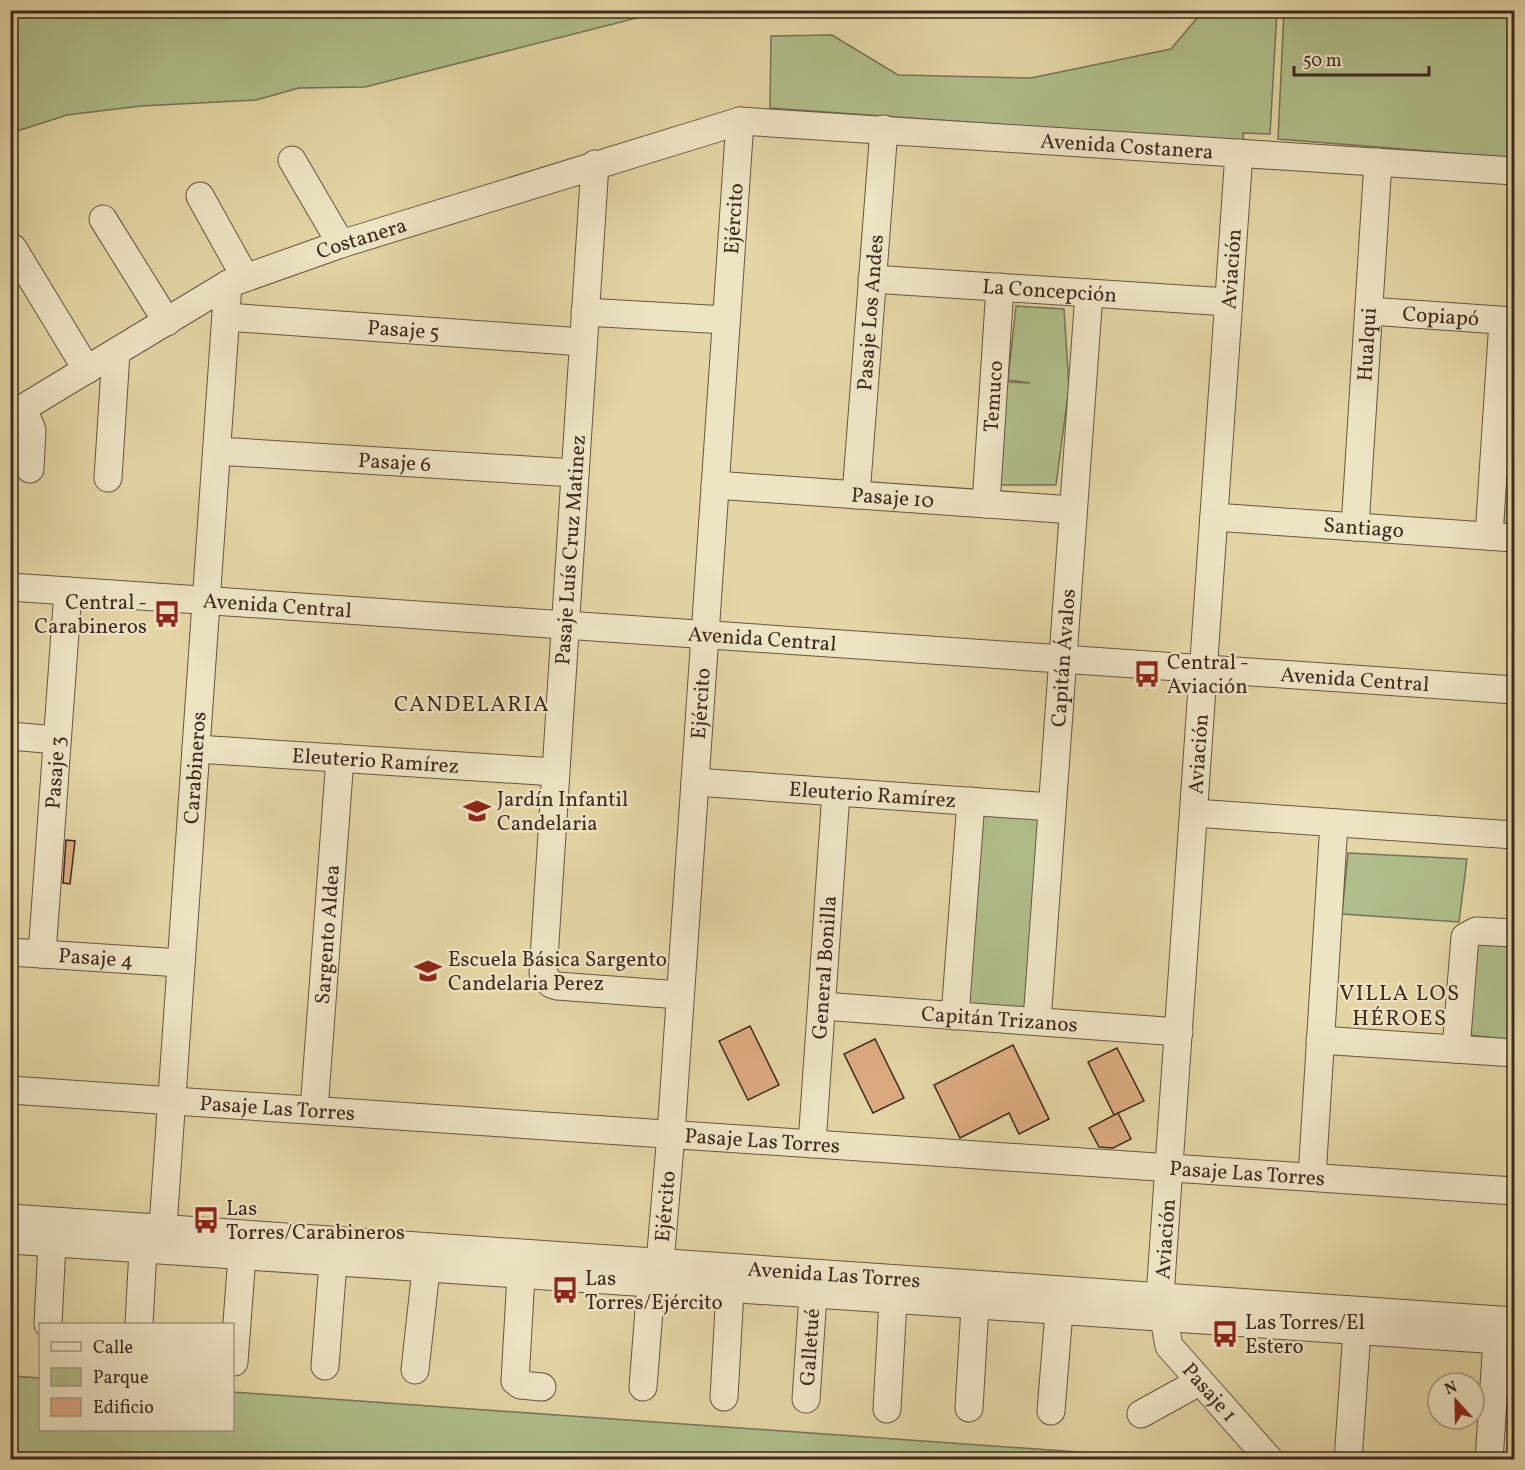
<svg xmlns="http://www.w3.org/2000/svg" width="1525" height="1470" viewBox="0 0 1525 1470" font-family="Vollkorn,serif">
  <rect width="100%" height="100%" fill="#e3d5a4"/>
  <filter id="stains"><feTurbulence type="fractalNoise" baseFrequency=".00333" numOctaves="4"/><feColorMatrix values="0 0 0 0 .2 0 0 0 0 .09 0 0 0 0 .02 0 0 0 .5 -.17"/></filter>
  <radialGradient id="worn" r=".72"><stop offset=".6" stop-color="#630" stop-opacity="0"/><stop offset="1" stop-color="#630" stop-opacity=".3"/></radialGradient>
  <g fill="#afbe8a" stroke="#767454" stroke-width="1.5">
    <path d="M10,11L11,10L664,11L365,87L299,88L256,100L141,106L67,115L11,133Z"/>
    <path d="M1203,11H1277L1270,134L1243,133L1244,142L770,108L771,36L832,35L898,75L1031,78L1171,49Z"/>
    <path d="M1284,11H1514V158L1278,139Z"/>
    <path d="M1016,306L1064,309L1069,387L1056,485H997L1006,382L1030,383L1008,380Z"/>
    <path d="M1514,355V528L1499,527Z"/>
    <path d="M980,811L1042,816L1028,1009L966,1005Z"/>
    <path d="M1348,853L1467,859L1459,922L1342,914Z"/>
    <path d="M1474,939L1514,943V1040L1468,1035Z"/>
    <path d="M10,1376L40,1378V1430H232L233,1392L1078,1452L1103,1459H11Z"/>
  </g>
  <g fill="#dcaa80" stroke="#3d2a1f" stroke-width="1.5">
    <path d="M66,840L75,841L70,884L63,883Z"/>
    <path d="M750,1026L779,1085L748,1100L719,1041Z"/>
    <path d="M875,1039L904,1098L873,1113L844,1054Z"/>
    <path d="M1013,1045L1049,1119L1019,1134L1009,1113L960,1138L934,1085Z"/>
    <path d="M1117,1048L1144,1101L1114,1115L1088,1062Z"/>
    <path d="M1118,1113L1131,1139L1113,1148L1099,1147L1089,1128Z"/>
  </g>
  <g fill="none" stroke-linecap="round" stroke-linejoin="round">
    <defs>
      <g id="minor">
        <path id="s1" d="M1239,153L1160,1296L1169,1346L1270,1460"/>
        <path d="M292,160L341,244"/>
        <path d="M595,164L543,974L551,984L557,986L680,995"/>
        <path d="M200,196L245,277"/>
        <path d="M103,219L167,322"/>
        <path d="M13,248L87,370"/>
        <path id="s2" d="M872,279L1228,302"/>
        <path id="s3" d="M1369,311L1514,321"/>
        <path d="M585,312L726,320"/>
        <path id="s4" d="M226,317L583,342"/>
        <path d="M23,408L32,430L30,469"/>
        <path id="s5" d="M10,416L228,284L341,244L740,121L1514,171"/>
        <path id="s6" d="M217,451L575,473"/>
        <path d="M108,478L116,353"/>
        <path id="s7" d="M715,485L1073,510"/>
        <path id="s8" d="M856,495L884,129"/>
        <path id="s9" d="M986,504L1000,287"/>
        <path id="s10" d="M1214,517L1514,538"/>
        <path id="s11" d="M1355,527L1378,162"/>
        <path d="M1489,536L1503,321"/>
        <path id="s12" d="M10,587L1514,690"/>
        <path d="M10,736L57,740"/>
        <path id="s13" d="M196,749L555,772"/>
        <path id="s14" d="M695,782L1052,807"/>
        <path d="M1194,813L1514,835"/>
        <path id="s15" d="M10,952L181,963"/>
        <path id="s16" d="M42,954L68,591"/>
        <path id="s17" d="M822,1006L1179,1032"/>
        <path d="M955,1016L971,801"/>
        <path id="s18" d="M1037,1021L1089,293"/>
        <path d="M1320,1040L1514,1053"/>
        <path d="M1456,1049L1465,937L1476,931L1514,933"/>
        <path id="s19" d="M10,1090L1514,1191"/>
        <path id="s20" d="M314,1110L340,758"/>
        <path id="s21" d="M812,1144L836,792"/>
        <path d="M1312,1177L1334,823"/>
        <path id="s22" d="M10,1218L1514,1321"/>
        <path d="M10,1240L1514,1341"/>
        <path id="s23" d="M158,1243L163,1227L228,284"/>
        <path d="M521,1275L515,1381L520,1385L542,1387"/>
        <path d="M48,1324L52,1243"/>
        <path d="M139,1324L143,1250"/>
        <path d="M234,1362L242,1256"/>
        <path d="M325,1366L333,1263"/>
        <path d="M415,1370L426,1269"/>
        <path id="s24" d="M643,1387L651,1285L660,1263L671,1134L740,121"/>
        <path d="M724,1397L730,1291"/>
        <path id="s25" d="M806,1399L813,1296"/>
        <path d="M969,1408L975,1307"/>
        <path d="M887,1409L893,1301"/>
        <path d="M1051,1411L1059,1312"/>
        <path d="M1141,1414L1199,1382"/>
        <path d="M1348,1460L1357,1331"/>
        <path d="M1489,1460L1497,1340"/>
      </g>
    </defs>
    <use href="#minor" stroke="#665540" stroke-width="29"/>
    <path stroke="#3d2a1f" stroke-width="3" stroke-dasharray="1.5 3" stroke-linecap="butt" d="M120,1460L191,1455"/>
    <use href="#minor" stroke="#ede4c4" stroke-width="27"/>
  </g>
  <defs>
    <symbol id="bus-bare" viewBox="-9 -9 18 18"><path d="M-5-6H5V4H4V6H2V4H-2V6H-4V4H-5ZM-3.5-4V0h7V-4ZM-3.5 1.2v1.5H-2V1.2ZM2 1.2v1.5H3.5V1.2Z" fill="#8f2418" stroke="#ede4c4" stroke-width="2.5" paint-order="stroke"/></symbol>
    <symbol id="school-bare" viewBox="-9 -9 18 18"><path d="M0-5L7-2L0 1L-7-2ZM-4 1L0 2.5L4 1V4Q0 6-4 4Z" fill="#8f2418" stroke="#ede4c4" stroke-width="2.5" paint-order="stroke"/></symbol>
  </defs>
  <g fill-rule="evenodd">
    <use href="#bus-bare" x="148" y="595" width="38" height="38"/>
    <use href="#bus-bare" x="1128" y="655" width="38" height="38"/>
    <use href="#school-bare" x="458" y="792" width="38" height="38"/>
    <use href="#school-bare" x="409" y="952" width="38" height="38"/>
    <use href="#bus-bare" x="187" y="1201" width="38" height="38"/>
    <use href="#bus-bare" x="546" y="1271" width="38" height="38"/>
    <use href="#bus-bare" x="1206" y="1315" width="38" height="38"/>
  </g>
  <g text-anchor="middle" stroke-width="4.5" stroke-linejoin="round" paint-order="stroke">
    <g font-size="21" fill="#3d2a1f" stroke="#ede4c4">
      <text dy="7" stroke="none"><textPath href="#s5" startOffset="1180">Avenida Costanera</textPath></text>
      <text dy="7" stroke="none"><textPath href="#s24" startOffset="1173">Ejército</textPath></text>
      <text dy="7" stroke="none"><textPath href="#s5" startOffset="396">Costanera</textPath></text>
      <text transform="translate(1231 269) rotate(-86)" y="7">Aviación</text>
      <text dy="7" stroke="none"><textPath href="#s2" startOffset="178">La Concepción</textPath></text>
      <text dy="7" stroke="none"><textPath href="#s8" startOffset="183">Pasaje Los Andes</textPath></text>
      <text dy="7" stroke="none"><textPath href="#s3" startOffset="72">Copiapó</textPath></text>
      <text dy="7" stroke="none"><textPath href="#s4" startOffset="178">Pasaje 5</textPath></text>
      <text dy="7" stroke="none"><textPath href="#s11" startOffset="183">Hualqui</textPath></text>
      <text dy="7" stroke="none"><textPath href="#s9" startOffset="108">Temuco</textPath></text>
      <text dy="7" stroke="none"><textPath href="#s6" startOffset="178">Pasaje 6</textPath></text>
      <text dy="7" stroke="none"><textPath href="#s7" startOffset="178">Pasaje 10</textPath></text>
      <text dy="7" stroke="none"><textPath href="#s10" startOffset="150">Santiago</textPath></text>
      <text transform="translate(570 550) rotate(-86)" y="7">Pasaje Luís Cruz Matinez</text>
      <text dy="7" stroke="none"><textPath href="#s12" startOffset="268">Avenida Central</textPath></text>
      <text dy="7" stroke="none"><textPath href="#s12" startOffset="754">Avenida Central</textPath></text>
      <text dy="7" stroke="none"><textPath href="#s18" startOffset="364">Capitán Ávalos</textPath></text>
      <text dy="7" stroke="none"><textPath href="#s12" startOffset="1348">Avenida Central</textPath></text>
      <text dy="7" stroke="none"><textPath href="#s24" startOffset="687">Ejército</textPath></text>
      <text transform="translate(1198 754) rotate(-86)" y="7">Aviación</text>
      <text dy="7" stroke="none"><textPath href="#s13" startOffset="180">Eleuterio Ramírez</textPath></text>
      <text dy="7" stroke="none"><textPath href="#s23" startOffset="477">Carabineros</textPath></text>
      <text dy="7" stroke="none"><textPath href="#s16" startOffset="182">Pasaje 3</textPath></text>
      <text dy="7" stroke="none"><textPath href="#s14" startOffset="178">Eleuterio Ramírez</textPath></text>
      <text dy="7" stroke="none"><textPath href="#s20" startOffset="176">Sargento Aldea</textPath></text>
      <text dy="7" stroke="none"><textPath href="#s15" startOffset="86">Pasaje 4</textPath></text>
      <text dy="7" stroke="none"><textPath href="#s21" startOffset="177">General Bonilla</textPath></text>
      <text dy="7" stroke="none"><textPath href="#s17" startOffset="178">Capitán Trizanos</textPath></text>
      <text dy="7" stroke="none"><textPath href="#s19" startOffset="268">Pasaje Las Torres</textPath></text>
      <text dy="7" stroke="none"><textPath href="#s19" startOffset="754">Pasaje Las Torres</textPath></text>
      <text dy="7" stroke="none"><textPath href="#s19" startOffset="1240">Pasaje Las Torres</textPath></text>
      <text dy="7" stroke="none"><textPath href="#s24" startOffset="183">Ejército</textPath></text>
      <text transform="translate(1165 1239) rotate(-86)" y="7">Aviación</text>
      <text dy="7" stroke="none"><textPath href="#s22" startOffset="826">Avenida Las Torres</textPath></text>
      <text dy="7" stroke="none"><textPath href="#s25" startOffset="52">Galletué</textPath></text>
      <text dy="7" stroke="none"><textPath href="#s1" startOffset="1258">Pasaje 1</textPath></text>
    </g>
    <g font-size="21" fill="#3d2a1f" stroke="#ede4c4" text-anchor="start">
      <text x="147" y="609" text-anchor="end">Central -<tspan x="147" dy="24">Carabineros</tspan></text>
      <text x="1167" y="669">Central -<tspan x="1167" dy="24">Aviación</tspan></text>
      <text x="497" y="806">Jardín Infantil<tspan x="497" dy="24">Candelaria</tspan></text>
      <text x="448" y="966">Escuela Básica Sargento<tspan x="448" dy="24">Candelaria Perez</tspan></text>
      <text x="226" y="1215">Las<tspan x="226" dy="24">Torres/Carabineros</tspan></text>
      <text x="585" y="1285">Las<tspan x="585" dy="24">Torres/Ejército</tspan></text>
      <text x="1245" y="1329">Las Torres/El<tspan x="1245" dy="24">Estero</tspan></text>
    </g>
    <g font-size="22" letter-spacing="1.5" fill="#3d2a1f" stroke="#ede4c4">
      <text x="472" y="711">CANDELARIA</text>
      <text x="1400" y="1000">VILLA LOS<tspan x="1400" dy="25">HÉROES</tspan></text>
    </g>
  </g>
  <rect width="1525" height="1470" fill="none" stroke="#e3d5a4" stroke-width="36"/>
  <rect x="12" y="12" width="1501" height="1446" fill="none" stroke="#3d2a1f" stroke-width="3"/>
  <rect x="18" y="18" width="1489" height="1434" fill="none" stroke="#3d2a1f" stroke-width="1.5"/>
  <rect x="39" y="1323" width="195" height="108" fill="#ede4c4" stroke="#a79a82" stroke-width="1.5"/>
  <rect x="51" y="1342" width="30" height="9" fill="#ede4c4" stroke="#a79a82" stroke-width="1.5"/>
  <text x="93" y="1353" font-size="18" fill="#3d2a1f">Calle</text>
  <rect x="51" y="1368" width="30" height="18" fill="#afbe8a" stroke="#a79a82" stroke-width="1.5"/>
  <text x="93" y="1383" font-size="18" fill="#3d2a1f">Parque</text>
  <rect x="51" y="1398" width="30" height="18" fill="#dcaa80" stroke="#a79a82" stroke-width="1.5"/>
  <text x="93" y="1413" font-size="18" fill="#3d2a1f">Edificio</text>
  <g transform="translate(1456 1401) rotate(338)"><circle r="28" fill="#ede4c4" stroke="#a79a82" stroke-width="1.5"/>
  <path d="M0-4.5L10 22L0 15L-10 22Z" fill="#8f2418"/>
  <text y="-9" font-size="16" font-weight="bold" text-anchor="middle" fill="#3d2a1f">N</text>
  </g>
  <path d="M1294 66v9h135v-9" fill="none" stroke="#3d2a1f" stroke-width="3"/>
  <text x="1303" y="66" font-size="18" fill="#3d2a1f" stroke="#ede4c4" stroke-width="4.5" paint-order="stroke">50 m</text>
  <rect width="100%" height="100%" filter="url(#stains)"/>
  <rect width="100%" height="100%" fill="url(#worn)"/>
</svg>
